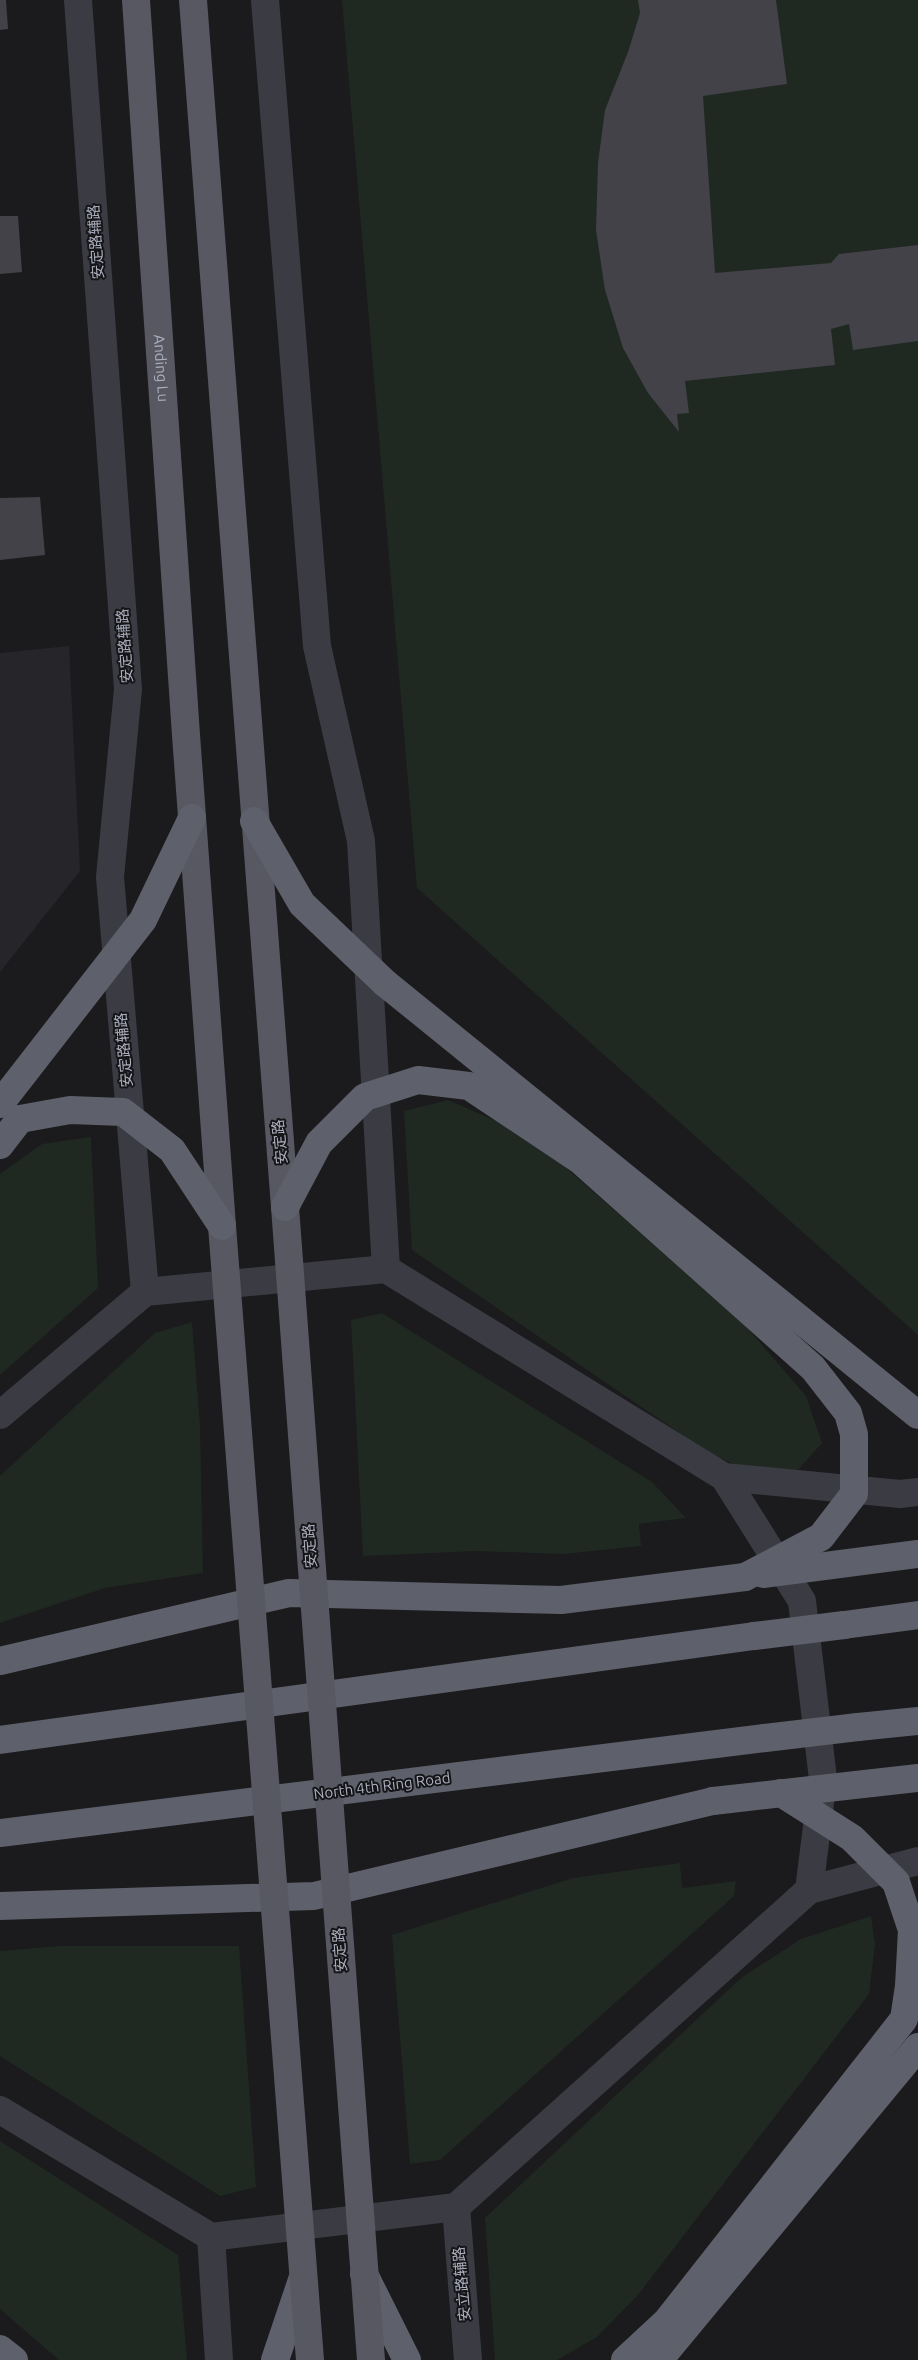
<svg xmlns="http://www.w3.org/2000/svg" width="918" height="2360" viewBox="0 0 918 2360" font-family="Ubuntu,'Noto Sans SC',sans-serif">
  <rect width="100%" height="100%" fill="#1b1a1d"/>
  <path fill="#26262a" d="M69,646L80,871L0,972V653Z"/>
  <g fill="#1f2921">
    <path d="M342,0H918V1335L417,888Z"/>
    <path d="M448,1100L494,1120L547,1151L744,1324L806,1396L822,1443L798,1470H748L710,1454L412,1250L404,1111Z"/>
    <path d="M91,1137L98,1288L0,1375V1174L42,1144Z"/>
    <path d="M382,1313L652,1482L686,1518L639,1524L641,1546L563,1554L476,1551L363,1556L351,1320Z"/>
    <path d="M192,1322L200,1425L203,1573L105,1588L0,1623V1476L155,1333Z"/>
    <path d="M680,1863L682,1888L736,1881L734,1896L440,2160L410,2164L392,1935L573,1878Z"/>
    <path d="M871,1916L875,1944L869,1994L638,2295L597,2337L557,2360H495L485,2218L741,1978L801,1939Z"/>
    <path d="M59,1946H239L256,2187L220,2196L0,2056V1951Z"/>
    <path d="M0,2141L178,2255L187,2360H59L0,2309Z"/>
  </g>
  <g fill="#424248">
    <path d="M0,0H6L8,29L0,30Z"/>
    <path d="M638,0H776L787,84L703,96L715,273L831,263L839,254L918,245V341L853,350L849,324L831,329L835,365L685,381L689,413L677,414L679,432L648,393L623,348L605,290L596,230L598,163L605,110L628,52L640,13Z"/>
    <path d="M0,216H18L22,272L0,274Z"/>
    <path d="M40,497L45,555L0,560V498Z"/>
  </g>
  <g fill="none" stroke-linecap="round" stroke-linejoin="round">
    <g stroke="#3b3c43" stroke-width="28">
      <path d="M78,0L128,689L110,877L145,1292"/>
      <path d="M265,0L317,646L361,841L386,1269"/>
      <path d="M0,1415L145,1292L386,1269L724,1477L802,1601L823,1779L809,1890"/>
      <path d="M724,1477L900,1494L918,1492"/>
      <path d="M0,2110L211,2237L456,2207L809,1890L918,1861"/>
      <path d="M456,2207L468,2360"/>
      <path d="M211,2237L219,2360"/>
    </g>
    <g stroke="#575862" stroke-width="28">
      <path id="s1" d="M136,0L186,735L222,1226"/>
      <path d="M193,0L285,1207"/>
    </g>
    <g stroke="#5e606b" stroke-width="28">
      <path d="M385,983L918,1415"/>
      <path d="M0,1145L20,1119"/>
      <path d="M844,1625L918,1615"/>
      <path d="M0,1661L289,1593L561,1600L745,1577"/>
      <path d="M858,1727L918,1721"/>
      <path d="M0,1740L754,1636"/>
      <path d="M0,1833L765,1738"/>
      <path d="M0,1906L314,1896L713,1801"/>
      <path d="M364,2274L407,2360"/>
      <path d="M0,2349L14,2360"/>
      <path d="M275,2360L303,2277"/>
      <path d="M625,2360L667,2321L904,2019L909,1986"/>
      <path d="M659,2360L918,2047"/>
    </g>
    <g stroke="#575862" stroke-width="28">
      <path d="M285,1207L371,2360"/>
      <path d="M222,1226L310,2360"/>
    </g>
    <g stroke="#5e606b" stroke-width="28">
      <path d="M254,821L302,904L385,983"/>
      <path d="M0,1104L143,920L192,818"/>
      <path d="M20,1119L70,1110L123,1112L172,1150L222,1226"/>
      <path d="M285,1207L319,1143L365,1097L418,1080L469,1086L580,1160L813,1368L848,1413L854,1434V1494L821,1537L745,1577"/>
      <path d="M763,1574L918,1554"/>
      <path d="M754,1636L844,1625"/>
      <path d="M765,1738L858,1727"/>
      <path d="M781,1793L852,1838L896,1882L912,1930L909,1986"/>
      <path d="M713,1801L918,1778"/>
    </g>
  </g>
  <g text-anchor="middle" stroke-width="4" stroke-linejoin="round" paint-order="stroke">
    <g font-size="15" fill="#acb0be" stroke="#151518">
      <text transform="translate(96 242) rotate(-94)" y="5">安定路辅路</text>
      <text dy="5" stroke="none"><textPath href="#s1" startOffset="369">Anding Lu</textPath></text>
      <text transform="translate(125 646) rotate(-94)" y="5">安定路辅路</text>
      <text transform="translate(124 1050) rotate(-95)" y="5">安定路辅路</text>
      <text transform="translate(280 1142) rotate(-95)" y="5">安定路</text>
      <text transform="translate(310 1546) rotate(-94)" y="5">安定路</text>
      <text transform="translate(382 1786) rotate(-7)" y="5">North 4th Ring Road</text>
      <text transform="translate(340 1950) rotate(-94)" y="5">安定路</text>
      <text transform="translate(462 2284) rotate(-95)" y="5">安立路辅路</text>
    </g>
  </g>
</svg>
